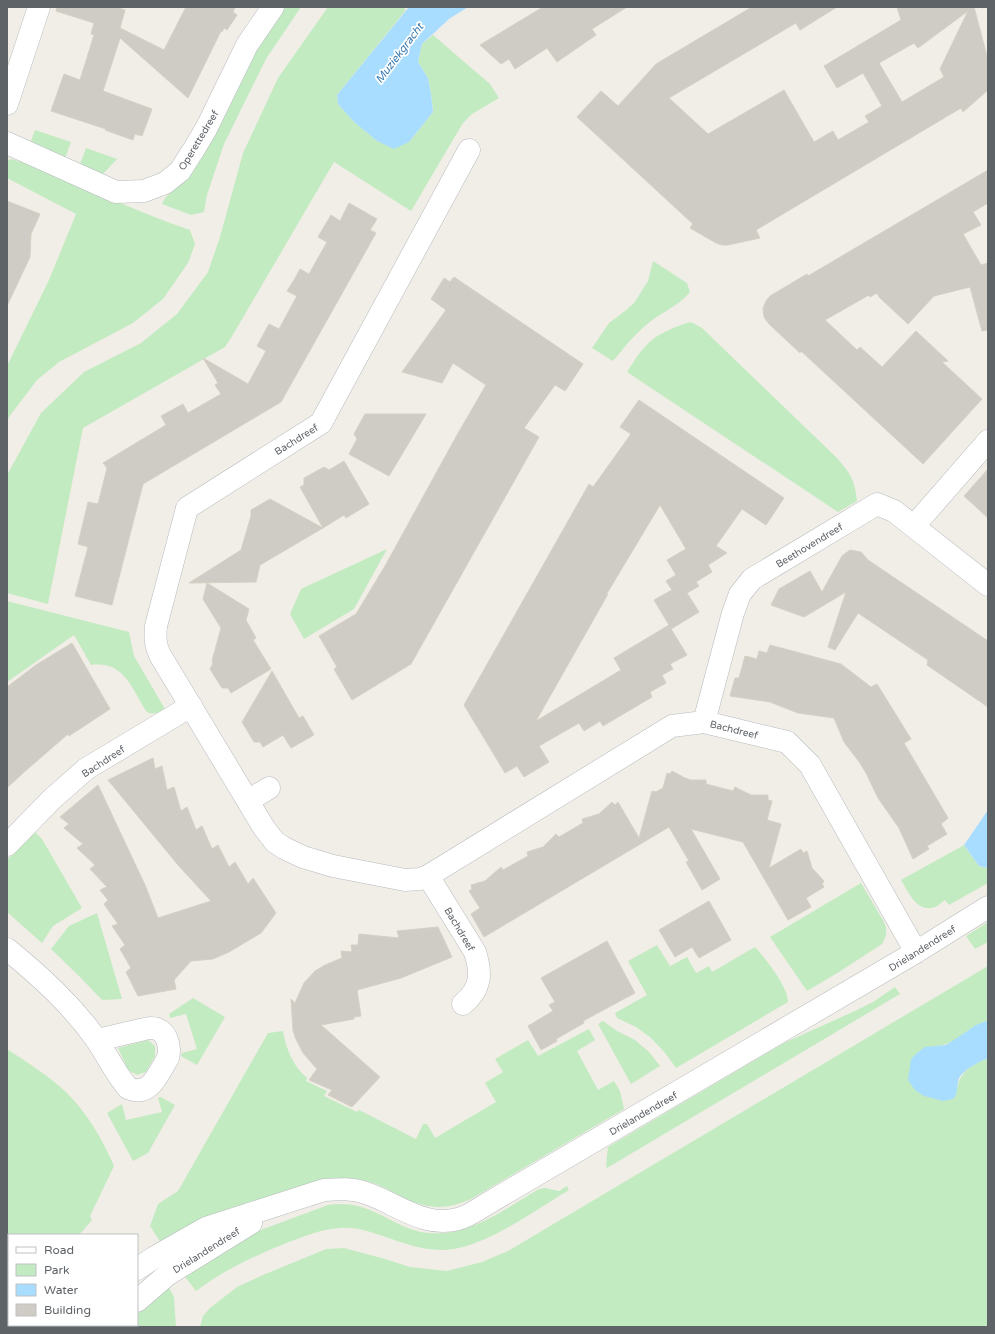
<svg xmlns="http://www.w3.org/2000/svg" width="995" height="1334" viewBox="0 0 995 1334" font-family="'Varela Round',sans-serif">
  <rect width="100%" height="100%" fill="#f1eee7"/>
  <g fill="#c3ebc1">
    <path d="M284,7H301L266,59L224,144L207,195L204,212L191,215L162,204L165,198L172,191L256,49Z"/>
    <path d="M328,7H403L406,10L337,95L338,104L353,121L377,141L409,142L433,112L431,94L428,78L418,62L422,44L433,35L490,84L499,98L472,114L463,123L411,211L334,162L231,338L225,347L83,428L48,604L7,593V475L41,413L84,372L141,343L177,314L208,272L220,237L243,153L278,78Z"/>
    <path d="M35,130L71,142L64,161L28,149Z"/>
    <path d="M86,148L117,159L102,175L79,167Z"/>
    <path d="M11,159C28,163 43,172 60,178C103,195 146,215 190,230L195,244L188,263L163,299L133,323L59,362L37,380L9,417L7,422V366L49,280L76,214L7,178V161Z"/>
    <path d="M653,261L687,283L690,292C678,307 659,313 645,326C633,336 623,349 613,361L592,348L609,323L625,311L634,303L648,281Z"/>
    <path d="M691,322L702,328L838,459C851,475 855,480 857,501L838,512L627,372C634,361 641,349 652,340C660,333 681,324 691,322Z"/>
    <path d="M387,549L354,609L304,639L290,614L301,589Z"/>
    <path d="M7,601L129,632L134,656L165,709C158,713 153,716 146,711C131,687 124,661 91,665L74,635L7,682Z"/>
    <path d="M34,831L42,839L82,908L53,926L42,943L7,912V860Z"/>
    <path d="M964,845L979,866L988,868V883L949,905L945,900C942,902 938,906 935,907C917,914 908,891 901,880Z"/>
    <path d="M861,883L884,922C888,931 886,936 882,944L839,972L807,991L770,937Z"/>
    <path d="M97,913L122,999L102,1000L80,977L51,949L69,926Z"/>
    <path d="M988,922V942L975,949L966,936Z"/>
    <path d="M657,945L670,966L687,957L696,973L709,966L712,972L755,947C766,959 788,987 788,1002L676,1068L666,1054L651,1038L636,1027L617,1018L615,1013L647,995L628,961Z"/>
    <path d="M988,966V1020C970,1026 958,1043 939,1046L957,1092C957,1074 972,1064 988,1058V1327H200L203,1316L210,1308L237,1287L263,1275L326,1249L344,1248L385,1259L410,1267L447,1271L482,1262L508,1251Z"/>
    <path d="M895,987L900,994L607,1168L606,1165L608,1147L784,1043L857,1010L873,1002Z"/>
    <path d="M193,998L225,1017L197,1065L181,1056L182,1053L197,1049L186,1014L170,1018L169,1014Z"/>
    <path d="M603,1021L617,1031L635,1040L649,1052L660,1066L631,1084L598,1024Z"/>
    <path d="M589,1029L595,1040L577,1051L598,1090L614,1081L620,1091L624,1109L471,1199C444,1211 425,1209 398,1195C391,1191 384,1187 376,1184C354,1176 339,1177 316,1181L161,1243L150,1226L158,1204L178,1191L268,1033L283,1031C286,1049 293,1066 307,1078L306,1081L327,1091L324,1096L357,1112L359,1110L367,1114L416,1139L423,1124H427L435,1138L496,1102L485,1083L503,1072L495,1059L528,1040L538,1056Z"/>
    <path d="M148,1040L155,1046V1056L146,1072L137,1075L128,1070L118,1048Z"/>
    <path d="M7,1049C27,1062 47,1075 65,1091C86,1111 103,1140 114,1166L90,1216L92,1220L79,1235H9V1319L7,1321Z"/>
    <path d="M161,1097L175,1105L148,1153L133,1161L107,1113L122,1104L126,1120L162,1112L158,1098Z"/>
    <path d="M567,1186L569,1190C537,1209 491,1243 454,1249C421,1254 394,1238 363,1230C335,1223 310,1234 284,1244C252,1257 224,1270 196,1291L183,1274L250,1234L328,1205C359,1200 376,1213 403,1226C453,1249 498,1213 539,1189L545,1188L559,1191Z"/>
    <path d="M168,1286L174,1297L176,1327H128L130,1325H137V1315L142,1308Z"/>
  </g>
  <g fill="#a9ddff">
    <path d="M409,7H468L449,19L422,44L418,62L428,78L431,94L433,112L409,142L394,149L377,141L353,121L338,104L337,95Z"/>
    <path d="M988,810V868L979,866L964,845Z"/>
    <path d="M988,1020V1058C979,1062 964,1069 959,1078C956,1086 959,1093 953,1099L943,1101L924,1096L915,1090L908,1080L911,1059L917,1053L925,1047L946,1045L966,1032L974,1026Z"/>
  </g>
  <g fill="#cfcbc5" stroke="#d7d0c4" fill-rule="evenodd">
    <path d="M57,7H115L125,10L120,28L164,50L186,7H235L233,12L237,15L227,30L224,28L222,32L221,31L188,98L120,38L103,91L152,109L142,136L135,134L133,140L105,130L106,129L51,111L64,74L80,80L94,35L91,34L94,23L56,11Z"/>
    <path d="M543,7H627L592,29L596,35L557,62L547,48L515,69L509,59L501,64L480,45Z"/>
    <path d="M752,7H837L800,30L796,23L669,98L708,134L784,90L814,142L833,131L838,140L869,122L865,116L882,106L863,73L837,88L824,66L901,20L897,7H974L988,60V90L963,112L961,108L756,230L760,238L728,245H722L716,243L690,228L693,224L577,117L601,91L618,106L656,64ZM968,11L940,69L944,77L902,102L879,63L914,43L918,48Z"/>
    <path d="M988,170V203L973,212L981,225L963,234L981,265L988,263V330L982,331L970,287L934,296L908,324L879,297L877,293L870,297L869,295L825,320L857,350L860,347L882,367L916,331L948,361L942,362L982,399L923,464L801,351L800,353L769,324L764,317L763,308L766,301L770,296L807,274L808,276L852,250Z"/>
    <path d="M7,201L40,214L31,234L30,257L7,306Z"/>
    <path d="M349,203L377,219L370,230L376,233L281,402L143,484L112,605L75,596L88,547L78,544L88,502L98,504L107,468L103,463L166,425L161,416L183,404L188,413L221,394L215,385L218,383L203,358L248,384L266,351L257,346L269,324L279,329L297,296L287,291L294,280L300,269L309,274L327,242L318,237L331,215L340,221Z"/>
    <path d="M454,277L583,364L565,391L555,385L524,428L539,437L411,664L352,700L334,669L337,667L319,636L356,614L385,566L457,435L486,385L453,363L442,383L402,372L446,310L431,299L444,278L450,282Z"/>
    <path d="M639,400L784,498L766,525L742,509L716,546L727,553L708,565L712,572L696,582L699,586L687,593L699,612L671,629L687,655L670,664L673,669L662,675L666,683L650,692L652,697L603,726L600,721L584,731L579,723L539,746L549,762L524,777L517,766L505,773L464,705L589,484L593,487L631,434L620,427ZM660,505L686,549L667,560L676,575L666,581L672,590L654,600L669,625L614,658L621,670L536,721L608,594L606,595Z"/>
    <path d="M365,414H426L389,476L349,454L357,439L354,434Z"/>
    <path d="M344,461L369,504L346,518L344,515L323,528L300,487L304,485V478L324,467L329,470Z"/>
    <path d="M988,469V518L964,496Z"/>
    <path d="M270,499L323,528L260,565L256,582L189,583L241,550L251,516V510Z"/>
    <path d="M850,550L861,552L868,560L988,641V707L927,665L928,660L858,613L835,650L828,647L846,592L804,617L771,605L779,589L810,571L822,592L842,556Z"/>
    <path d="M207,583L249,609L246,620L256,638L253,640L271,669L231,693L228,688H222L210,669L213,663L212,661L221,628L203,599Z"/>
    <path d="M72,643L110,709L69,736L68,734L23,773L7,788V687L36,665Z"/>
    <path d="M770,645L841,664L871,687L877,684L911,739L904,743L948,818L941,824L947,834L927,846L929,849L913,859L899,828L878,798L866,773L860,763L844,742L834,718L798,713L770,702L730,696L735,678H739L745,656L757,659L759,651L767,653Z"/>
    <path d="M272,671L299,718L303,716L314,735L291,748L283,735L263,747L260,742H254L242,722Z"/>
    <path d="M153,758L155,769L162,766L167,790L174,787L181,811L187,807L196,830L202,826L212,849L218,845L229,867L235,862L248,884L253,878L276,913L261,933L229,952L213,959L191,961L174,980L176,989L138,996L126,972L131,968L120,949L125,945L112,926L118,924L104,904L108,900L100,890L107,887L90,869L95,865L77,848L83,844L64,828L69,824L60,817L98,785L145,885L158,918L211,901L178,865L108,780Z"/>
    <path d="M672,771L685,778L691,780H706V784L733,791L735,787L751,795H768V800L772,801L767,820L781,824L769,868L801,849L803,853L807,851L812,868L824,881L822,884L824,887L806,898L811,907L788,920L743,842L691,829L720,879L702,890L686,862L689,861L669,827L484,937L471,914L480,908L469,891L472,889L471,885L485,881L501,867L503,870L528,856L527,852L543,847L556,834L559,837L583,823L582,819L599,814L612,802L615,805L618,802L639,838L652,791L656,792L663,788L667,773L670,774Z"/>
    <path d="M709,901L731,940L699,958L692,947L675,957L659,930Z"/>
    <path d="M438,927L452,957L401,978L357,990L361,1016L354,1017V1019L321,1025L380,1077L352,1107L328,1095L332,1090L309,1080L317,1069L303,1053L295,1037L293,1030L291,999L295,1003L304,983L315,971L325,965L342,958L341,951L352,952L351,945H358L359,934L399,938L397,931Z"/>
    <path d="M607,941L635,993L583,1021L584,1023L556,1039L557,1041L541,1050L528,1026L553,1011L549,1005L555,1002L541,978Z"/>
  </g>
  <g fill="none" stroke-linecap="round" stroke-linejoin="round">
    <defs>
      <g id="minor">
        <path d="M7,104L39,7"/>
        <path d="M7,143L116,192L144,191L165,183L180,171L194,149L206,129L247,45L273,7"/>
        <path d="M469,150L321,423L187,508L156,626C155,637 155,645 160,655L264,828L275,842L284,848L303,857L333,866L405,880L420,879L428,876L672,726L704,722L787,742L810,765L916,952"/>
        <path d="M914,526L988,441"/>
        <path d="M704,722L733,613L740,594L752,579L877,504L894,511L988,585"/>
        <path d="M248,801L269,788"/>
        <path d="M7,845L52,799L86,769L191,706"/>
        <path d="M428,876L475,952C482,974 481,989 463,1004"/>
        <path d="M7,949C40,976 71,1004 96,1039C107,1055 115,1073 128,1088C150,1098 158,1074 168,1058C171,1047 167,1028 151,1028C147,1028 141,1030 136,1031C123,1034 110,1037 97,1040"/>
        <path d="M137,1269L155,1257L206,1228L324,1190C338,1189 352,1188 366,1193C398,1204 423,1228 458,1219C467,1217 477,1210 485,1205L916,952L988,907"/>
        <path d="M137,1301L167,1275L251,1223"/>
        <path d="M90,1327L92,1325"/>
        <path d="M117,1327L118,1325"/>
      </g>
    </defs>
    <use href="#minor" stroke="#b7babe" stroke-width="23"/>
    <use href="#minor" stroke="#fff" stroke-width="22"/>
  </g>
  <g text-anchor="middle" stroke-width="3.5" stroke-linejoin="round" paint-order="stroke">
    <g font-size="10" fill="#5e6368" stroke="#fff">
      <text transform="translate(198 140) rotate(-59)" y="4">Operettedreef</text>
      <text transform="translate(296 439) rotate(-32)" y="4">Bachdreef</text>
      <text transform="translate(809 545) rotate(-31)" y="4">Beethovendreef</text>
      <text transform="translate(734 729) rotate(14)" y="4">Bachdreef</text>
      <text transform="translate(103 761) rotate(-33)" y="4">Bachdreef</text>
      <text transform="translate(460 929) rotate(59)" y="4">Bachdreef</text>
      <text transform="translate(922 948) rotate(-32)" y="4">Drielandendreef</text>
      <text transform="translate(643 1113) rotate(-30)" y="4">Drielandendreef</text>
      <text transform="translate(206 1250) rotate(-32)" y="4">Drielandendreef</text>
    </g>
    <g font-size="11" font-style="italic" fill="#387ab2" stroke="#fff">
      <text transform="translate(399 53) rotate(-53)" y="4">Muziekgracht</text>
    </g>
  </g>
  <rect width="995" height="1334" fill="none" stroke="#5e6368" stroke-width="16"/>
  <rect x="8" y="1234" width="130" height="92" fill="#ffffff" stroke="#bfc1c3"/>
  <rect x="16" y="1247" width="20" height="6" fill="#ffffff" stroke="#bfc1c3"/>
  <text x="44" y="1254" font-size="12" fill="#5e6368">Road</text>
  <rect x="16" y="1264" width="20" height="12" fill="#c3ebc1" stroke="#bfc1c3"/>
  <text x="44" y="1274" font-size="12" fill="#5e6368">Park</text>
  <rect x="16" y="1284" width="20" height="12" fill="#a9ddff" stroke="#bfc1c3"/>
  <text x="44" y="1294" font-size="12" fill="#5e6368">Water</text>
  <rect x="16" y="1304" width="20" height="12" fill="#cfcbc5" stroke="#bfc1c3"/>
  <text x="44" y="1314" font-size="12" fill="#5e6368">Building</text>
</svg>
